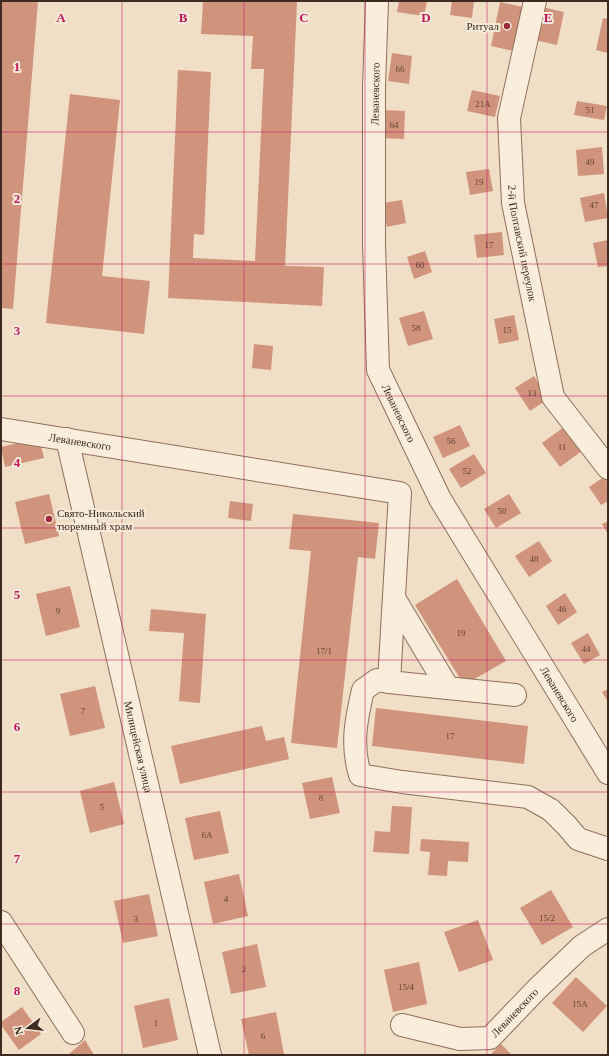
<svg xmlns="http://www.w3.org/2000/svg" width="609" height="1056" viewBox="0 0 609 1056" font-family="'Times New Roman',serif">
  <rect width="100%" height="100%" fill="#f0dec7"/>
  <g fill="#d0937c">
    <path d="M1,1H38L13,309L1,308Z"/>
    <path d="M203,1L297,2L285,266L324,267L322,306L168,298L178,70L211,72L204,235L194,234L193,258L255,261L264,69H251L253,36L201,34Z"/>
    <path d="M399,1H427L424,16L397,12Z"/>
    <path d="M452,1H474L472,18L450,15Z"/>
    <path d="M500,2L523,7L514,51L491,46Z"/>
    <path d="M542,7L564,12L557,45L535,40Z"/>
    <path d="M603,18L608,19V53L596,50Z"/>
    <path d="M392,53L412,56L409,84L388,81Z"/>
    <path d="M472,90L500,96L495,117L467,111Z"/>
    <path d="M70,94L120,100L102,276L150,281L144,334L46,323Z"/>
    <path d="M577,101L607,106L604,120L574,115Z"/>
    <path d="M383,110L405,111L404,139L382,138Z"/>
    <path d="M602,147L604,174L578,176L576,150Z"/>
    <path d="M489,169L493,191L470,195L466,172Z"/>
    <path d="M604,193L608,218L585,222L580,198Z"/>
    <path d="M402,200L406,223L387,227L383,203Z"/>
    <path d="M502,232L504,255L477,258L474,235Z"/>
    <path d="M608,240V266L598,267L593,243Z"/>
    <path d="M425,251L432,272L414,279L407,257Z"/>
    <path d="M424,311L433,339L408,346L399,318Z"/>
    <path d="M514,315L519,340L499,344L494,319Z"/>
    <path d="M254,344L273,346L271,370L252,368Z"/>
    <path d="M534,376L548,399L530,411L515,388Z"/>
    <path d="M460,425L470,446L443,458L433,437Z"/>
    <path d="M564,427L582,451L560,467L542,443Z"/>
    <path d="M39,438L44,458L5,467L1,447Z"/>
    <path d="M474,454L486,473L461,488L449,469Z"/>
    <path d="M604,477L608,482V501L601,505L589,487Z"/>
    <path d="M49,494L59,536L25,544L15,502Z"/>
    <path d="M509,494L521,513L496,528L484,509Z"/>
    <path d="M230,501L253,504L251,521L228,518Z"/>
    <path d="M293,514L379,523L375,559L358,557L337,748L291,743L311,551L289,549Z"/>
    <path d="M608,521V534L602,524Z"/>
    <path d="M539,541L552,561L529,577L515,556Z"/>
    <path d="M457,579L506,661L464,685L415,605Z"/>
    <path d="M70,586L80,627L46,636L36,594Z"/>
    <path d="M565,593L577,612L558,625L546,606Z"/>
    <path d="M151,609L206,614L200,703L179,701L184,633L149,631Z"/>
    <path d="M588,633L600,655L584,664L571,643Z"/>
    <path d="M95,686L105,728L70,736L60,694Z"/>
    <path d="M608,689V702L602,692Z"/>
    <path d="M376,708L528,726L524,764L372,746Z"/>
    <path d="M262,726L266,741L284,737L289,759L180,784L171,746Z"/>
    <path d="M332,777L340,813L310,819L302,783Z"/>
    <path d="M114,782L124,824L90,833L80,791Z"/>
    <path d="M392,806L412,807L409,854L373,852L375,831L390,832Z"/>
    <path d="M220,811L229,853L194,860L185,818Z"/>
    <path d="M421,839L469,842L468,862L448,861L447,876L428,875L430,852L420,851Z"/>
    <path d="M239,874L248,916L213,924L204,882Z"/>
    <path d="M551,890L573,927L542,945L520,908Z"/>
    <path d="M149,894L158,936L123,943L114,901Z"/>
    <path d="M478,920L493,960L459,972L444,932Z"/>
    <path d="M257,944L266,987L231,994L222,952Z"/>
    <path d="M419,962L427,1004L393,1012L384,970Z"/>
    <path d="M576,977L607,1006L583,1032L552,1003Z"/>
    <path d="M169,998L178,1040L143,1048L134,1006Z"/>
    <path d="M22,1007L41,1034L19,1050L1,1025V1022Z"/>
    <path d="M276,1012L284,1054L279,1055H249L241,1019Z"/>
    <path d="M85,1040L94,1055H68Z"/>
    <path d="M501,1044L512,1055H490Z"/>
  </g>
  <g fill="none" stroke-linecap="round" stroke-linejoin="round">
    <defs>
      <g id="minor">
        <path id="s1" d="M377,1L374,87V245L378,370L440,499L608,773"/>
        <path id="s2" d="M535,1L509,118L513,203L553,397L608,468"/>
        <path id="s3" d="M1,429L400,493L389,682L515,695"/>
        <path id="s4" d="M67,439L210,1055"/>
        <path d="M394,598L448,688"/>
        <path d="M389,682L377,680L363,690C356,720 351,744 360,775L402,782L528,797L551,810L567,826L578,839L608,849"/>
        <path d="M1,922L73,1033"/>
        <path id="s5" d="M402,1025L460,1039L490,1038L537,989L582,946L608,929"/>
      </g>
    </defs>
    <use href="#minor" stroke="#8e6f5b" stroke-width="24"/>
    <use href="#minor" stroke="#faeddc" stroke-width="22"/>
  </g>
  <path fill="none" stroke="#c2185b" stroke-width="1" stroke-opacity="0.55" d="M122,1V1055M244,1V1055M365,1V1055M487,1V1055M1,132H608M1,264H608M1,396H608M1,528H608M1,660H608M1,792H608M1,924H608"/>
  <g fill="#9f293b" stroke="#f7ead8" stroke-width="1.5">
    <circle cx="507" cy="26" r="4"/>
    <circle cx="49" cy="519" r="4"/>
  </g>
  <g text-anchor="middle" stroke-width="4" stroke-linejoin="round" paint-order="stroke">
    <g font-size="9" fill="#624437">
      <text x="400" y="72">66</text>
      <text x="483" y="107">21А</text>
      <text x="590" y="113">51</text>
      <text x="394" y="128">64</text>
      <text x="590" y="165">49</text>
      <text x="479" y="185">19</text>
      <text x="594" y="208">47</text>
      <text x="489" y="248">17</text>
      <text x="420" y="268">60</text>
      <text x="416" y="331">58</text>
      <text x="507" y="333">15</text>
      <text x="532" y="396">13</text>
      <text x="451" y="444">56</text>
      <text x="562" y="450">11</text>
      <text x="467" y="474">52</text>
      <text x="502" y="514">50</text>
      <text x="534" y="562">48</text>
      <text x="562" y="612">46</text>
      <text x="58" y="614">9</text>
      <text x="461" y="636">19</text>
      <text x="586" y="652">44</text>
      <text x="324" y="654">17/1</text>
      <text x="83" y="714">7</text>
      <text x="450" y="739">17</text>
      <text x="321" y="801">8</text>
      <text x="102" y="810">5</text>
      <text x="207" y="838">6А</text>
      <text x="226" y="902">4</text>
      <text x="547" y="921">15/2</text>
      <text x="136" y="922">3</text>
      <text x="244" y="972">2</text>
      <text x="406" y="990">15/4</text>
      <text x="580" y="1007">15А</text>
      <text x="156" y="1026">1</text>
      <text x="263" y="1039">6</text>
    </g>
    <g font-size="11" fill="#3d2a20" stroke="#f7ead8" text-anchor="end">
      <text x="499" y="30">Ритуал</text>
      <text x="57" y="517" text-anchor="start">Свято-Никольский<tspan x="57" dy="13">тюремный храм</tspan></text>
    </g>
    <g font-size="11" fill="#3d2a20" stroke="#f7ead8">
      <text transform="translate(375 94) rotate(-89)" y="4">Леваневского</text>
      <text dy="4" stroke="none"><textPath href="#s2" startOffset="246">2-й Полтавский переулок</textPath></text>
      <text dy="4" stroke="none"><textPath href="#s1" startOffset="417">Леваневского</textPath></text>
      <text dy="4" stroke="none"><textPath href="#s3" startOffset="80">Леваневского</textPath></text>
      <text dy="4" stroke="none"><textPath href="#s1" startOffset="741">Леваневского</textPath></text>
      <text dy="4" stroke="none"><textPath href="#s4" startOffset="316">Милицейская улица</textPath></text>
      <text dy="4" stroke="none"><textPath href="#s5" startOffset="125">Леваневского</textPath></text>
    </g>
  </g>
  <g font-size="13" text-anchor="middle" font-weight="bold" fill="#c2185b" stroke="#f7ead8" stroke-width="4" stroke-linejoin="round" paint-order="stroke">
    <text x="61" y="22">A</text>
    <text x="183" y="22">B</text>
    <text x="304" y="22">C</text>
    <text x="426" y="22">D</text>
    <text x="548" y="22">E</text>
    <text x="17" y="71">1</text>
    <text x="17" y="203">2</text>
    <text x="17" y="335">3</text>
    <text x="17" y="467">4</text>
    <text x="17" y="599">5</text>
    <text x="17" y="731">6</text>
    <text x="17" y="863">7</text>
    <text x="17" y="995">8</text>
  </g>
  <rect width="609" height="1056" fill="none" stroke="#3d2a20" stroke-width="4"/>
  <g transform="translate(28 1028) rotate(255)" stroke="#f7ead8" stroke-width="3" paint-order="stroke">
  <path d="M0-3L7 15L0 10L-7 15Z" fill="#3d2a20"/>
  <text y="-6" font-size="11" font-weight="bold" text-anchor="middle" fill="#3d2a20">N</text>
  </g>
</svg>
